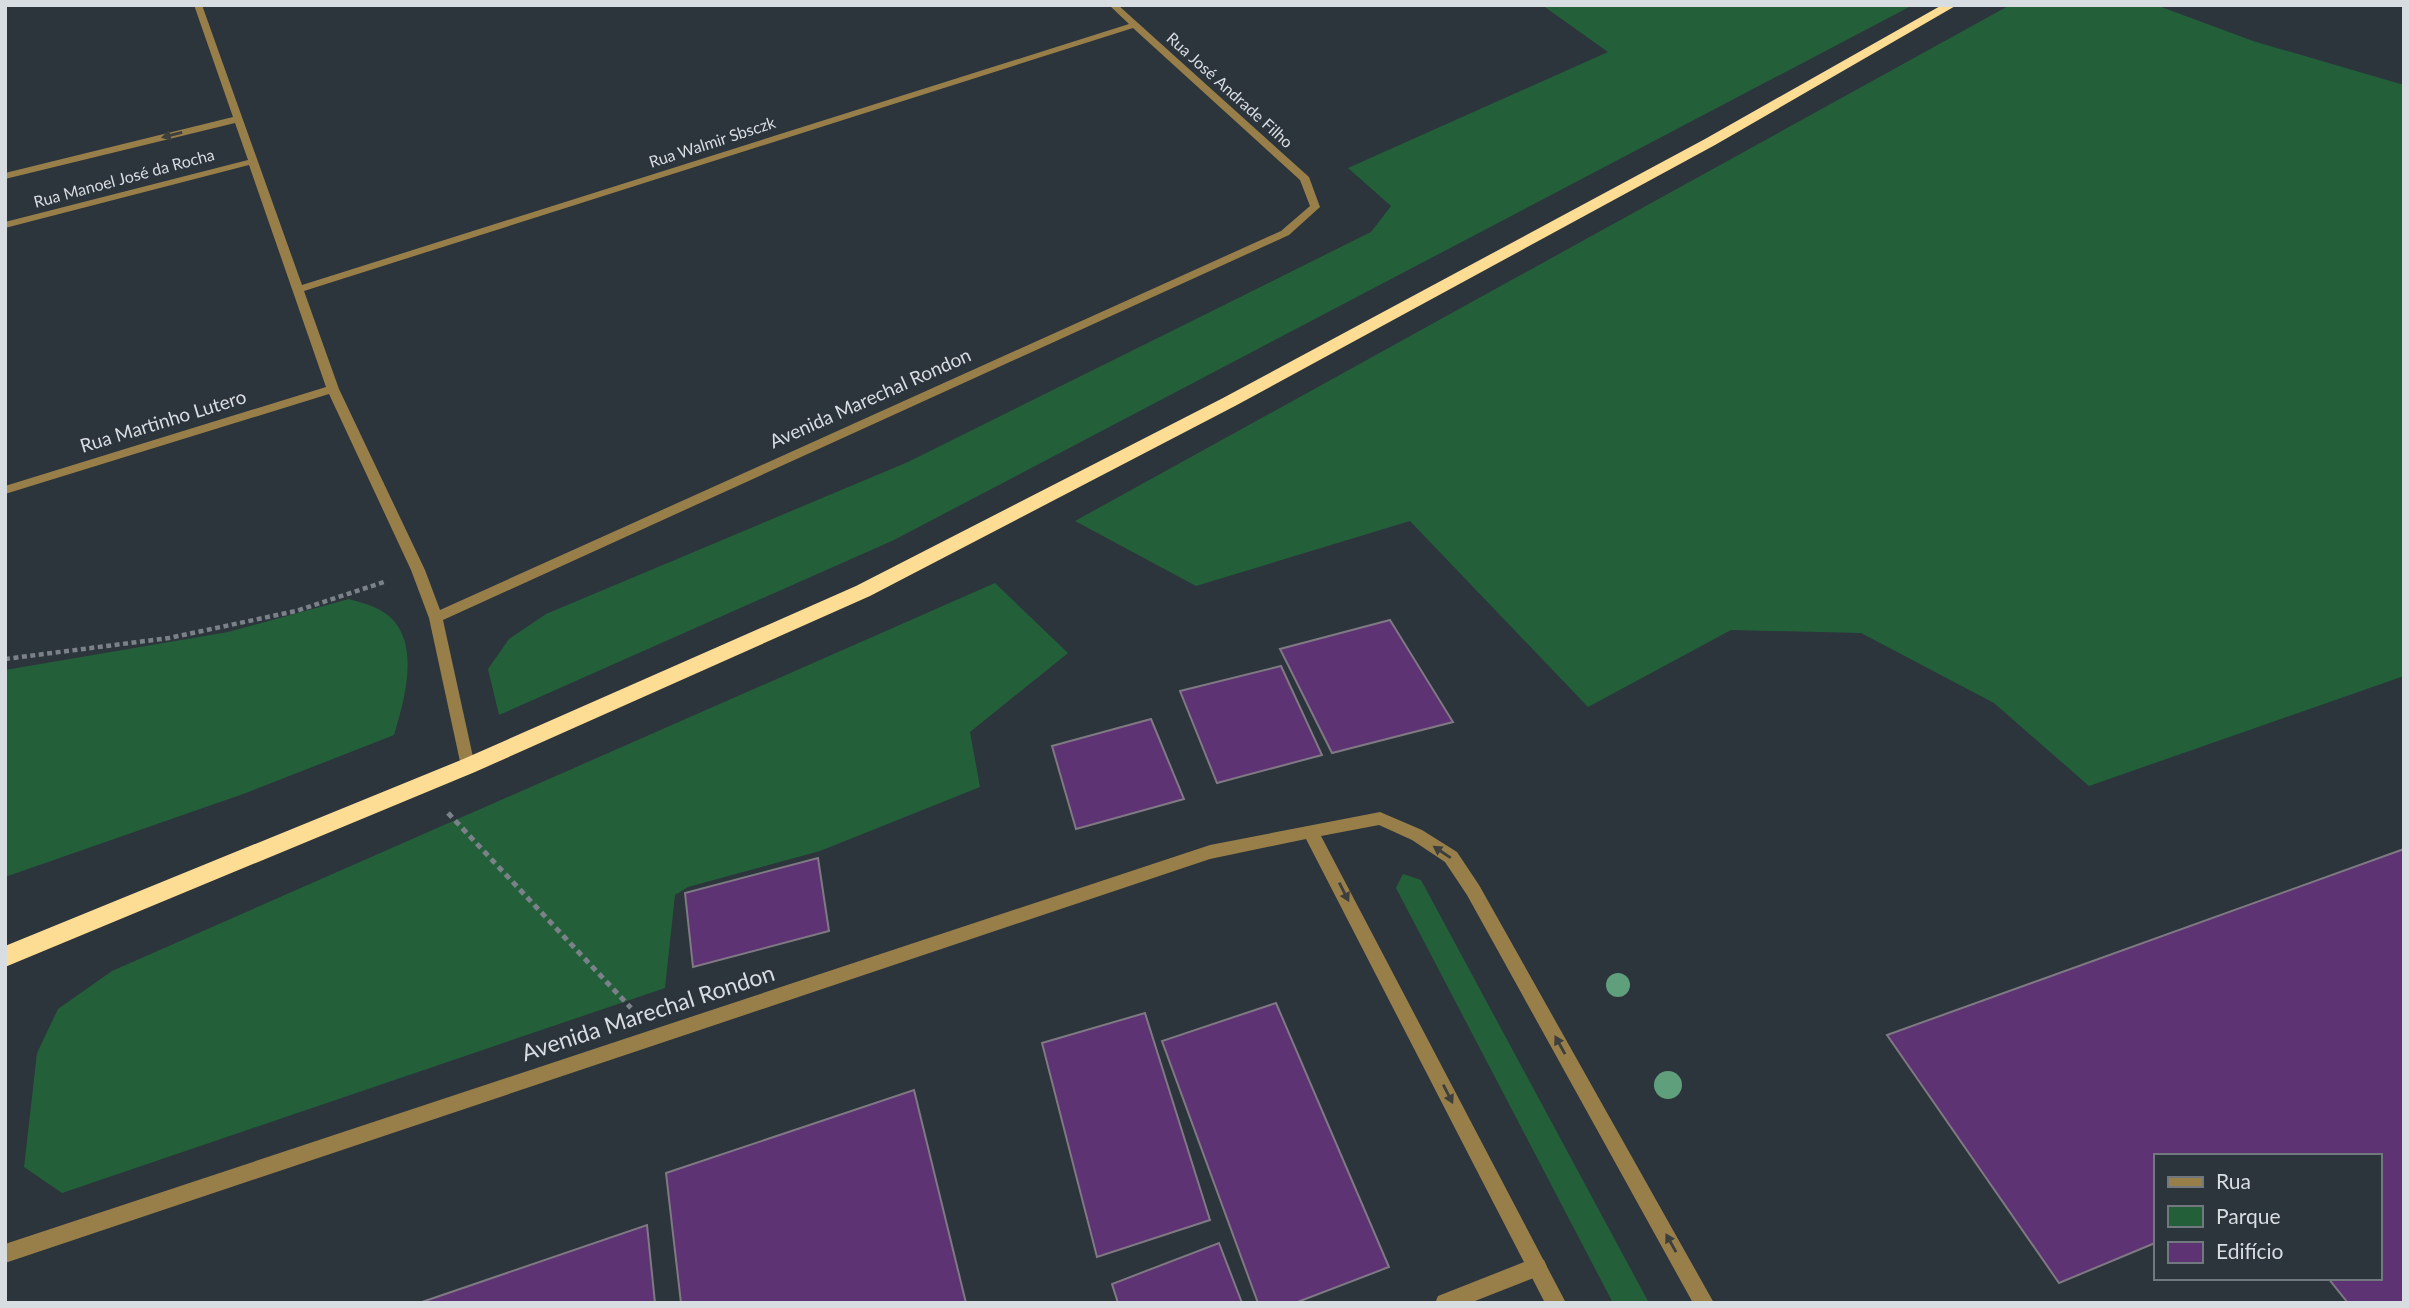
<svg xmlns="http://www.w3.org/2000/svg" width="2409" height="1308" viewBox="0 0 2409 1308" font-family="Lato,sans-serif">
  <rect width="100%" height="100%" fill="#2c343c"/>
  <g fill="#23603a">
    <path d="M1542,5H1913L894,540L499,715L488,669L509,639L546,614L908,462L1371,232L1391,206L1348,168L1608,52Z"/>
    <path d="M2010,5H2156L2253,41L2404,85V676L2089,786L1994,703L1861,633L1731,630L1588,707L1410,521L1196,586L1075,521Z"/>
    <path d="M995,583L1068,653L970,732L980,787L820,851L688,887L675,895L665,988L62,1193L24,1167L37,1053L58,1009L112,971Z"/>
    <path d="M349,599C359,602 371,605 380,610C424,634 405,698 394,735L246,793L5,877V670L228,632Z"/>
    <path d="M1403,874L1421,880L1649,1303H1613L1396,888Z"/>
  </g>
  <g fill="#5d3373" stroke="#7f7983" stroke-width="2">
    <path d="M1390,620L1453,722L1332,753L1280,649Z"/>
    <path d="M1281,666L1322,755L1217,783L1180,691Z"/>
    <path d="M1151,719L1184,799L1076,829L1052,746Z"/>
    <path d="M2404,849V1303H2348L2328,1278H2379V1156H2155V1243L2059,1283L1887,1035Z"/>
    <path d="M818,858L829,931L693,967L685,893Z"/>
    <path d="M1276,1003L1389,1267L1295,1303H1258L1162,1041Z"/>
    <path d="M1145,1013L1210,1220L1097,1257L1042,1043Z"/>
    <path d="M914,1090L966,1303H681L666,1173Z"/>
    <path d="M647,1225L655,1303H419Z"/>
    <path d="M1219,1243L1242,1303H1118L1112,1284Z"/>
  </g>
  <g fill="none" stroke-linecap="round" stroke-linejoin="round">
    <path stroke="#7b8188" stroke-width="4.5" stroke-dasharray="5 3.5" stroke-linecap="butt" d="M5,659L169,638L296,611L384,582"/>
    <path stroke="#7b8188" stroke-width="5" stroke-dasharray="6 4.5" stroke-linecap="butt" d="M448,813L631,1008"/>
    <g fill="#987f4a" fill-rule="evenodd">
      <path d="M194,5H202L302,285L1129,24L1109,5H1118L1309,177L1320,207L1289,235L443,620L475,766L473,770L468,772L463,770L461,766L429,618L411,570L329,394L5,494V486L326,387L249,165L5,228V222L248,160L235,123L5,179V173L233,117ZM1133,28L1300,180L1310,206L1281,231L440,610L425,570L339,389L304,291Z"/>
      <path d="M1537,1257L1544,1260L1547,1267L1544,1274L1470,1303H1435L1438,1296Z"/>
    </g>
    <path fill="#987f4a" fill-rule="evenodd" d="M1380,812L1422,830L1457,852L1479,885L1714,1303H1693L1467,895L1445,862L1412,840L1379,825L1321,836L1566,1303H1545L1306,839L1210,859L5,1263V1244L1210,845Z"/>
    <path fill="#fddc94" fill-rule="evenodd" d="M1942,5H1957L1715,145L1235,406L870,596L475,772L5,967V946L461,760L856,586L1223,398L1705,139Z"/>
  </g>
  <g fill="#609f7b">
    <circle cx="1618" cy="985" r="12"/>
    <circle cx="1668" cy="1085" r="14"/>
  </g>
  <defs><path id="oneway-solid" d="M-6-.8H1V-3.2L6.5 0L1 3.2V.8H-6Z" transform="scale(1.75)"/></defs>
  <g fill="#3c3f3e">
    <use href="#oneway-solid" transform="translate(172 135) rotate(166)"/>
    <use href="#oneway-solid" transform="translate(1442 852) rotate(-146)"/>
    <use href="#oneway-solid" transform="translate(1344 892) rotate(63)"/>
    <use href="#oneway-solid" transform="translate(1560 1045) rotate(-119)"/>
    <use href="#oneway-solid" transform="translate(1448 1094) rotate(63)"/>
    <use href="#oneway-solid" transform="translate(1671 1243) rotate(-119)"/>
  </g>
  <g text-anchor="middle" stroke-width="5" stroke-linejoin="round" paint-order="stroke">
    <g font-size="16" fill="#d8dde2" stroke="#2c343c">
      <text transform="translate(1230 90) rotate(42)" y="6">Rua José Andrade Filho</text>
      <text transform="translate(712 142) rotate(-18)" y="6">Rua Walmir Sbsczk</text>
      <text transform="translate(124 178) rotate(-15)" y="6">Rua Manoel José da Rocha</text>
    </g>
    <g font-size="19" fill="#d8dde2" stroke="#2c343c">
      <text transform="translate(870 398) rotate(-24)" y="7">Avenida Marechal Rondon</text>
      <text transform="translate(163 421) rotate(-17)" y="7">Rua Martinho Lutero</text>
    </g>
    <g font-size="23" fill="#d8dde2" stroke="#2c343c">
      <text transform="translate(648 1013) rotate(-18)" y="8">Avenida Marechal Rondon</text>
    </g>
  </g>
  <rect width="2409" height="1308" fill="none" stroke="#d8dde2" stroke-width="14"/>
  <rect x="2154" y="1154" width="228" height="126" fill="#2c343c" stroke="#71787e" stroke-width="2"/>
  <rect x="2168" y="1177" width="35" height="10" fill="#987f4a" stroke="#71787e" stroke-width="2"/>
  <text x="2216" y="1189" font-size="21" fill="#d8dde2">Rua</text>
  <rect x="2168" y="1206" width="35" height="21" fill="#23603a" stroke="#71787e" stroke-width="2"/>
  <text x="2216" y="1224" font-size="21" fill="#d8dde2">Parque</text>
  <rect x="2168" y="1242" width="35" height="21" fill="#5d3373" stroke="#71787e" stroke-width="2"/>
  <text x="2216" y="1259" font-size="21" fill="#d8dde2">Edifício</text>
</svg>
